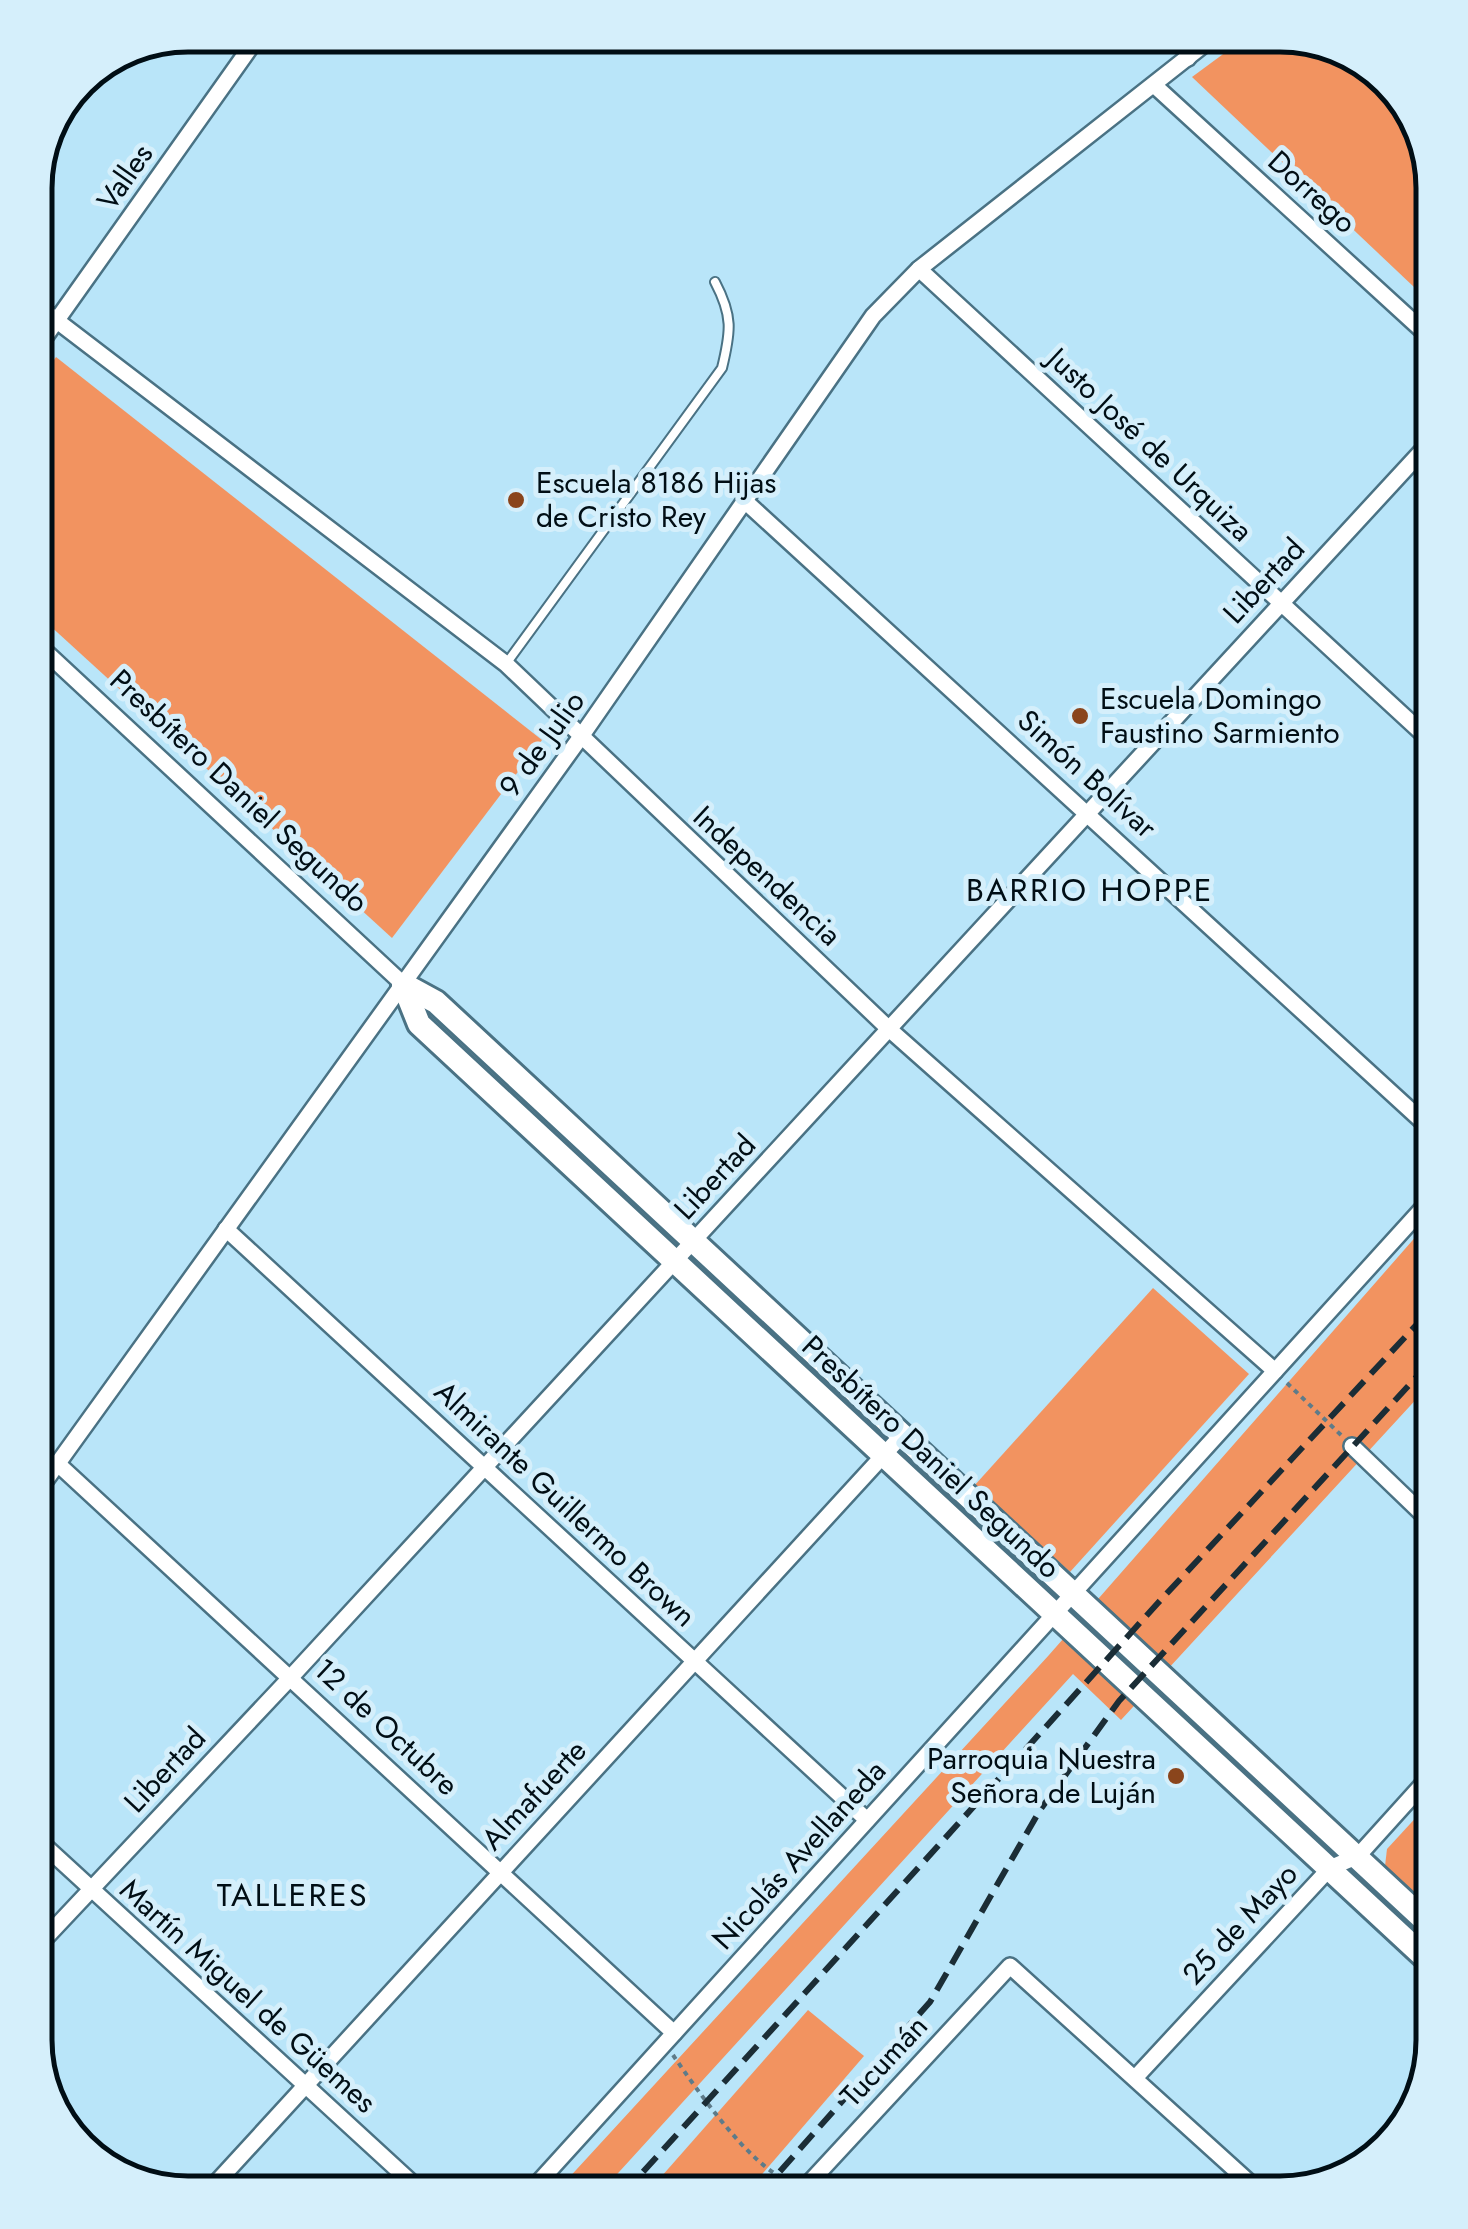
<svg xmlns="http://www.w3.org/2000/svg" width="1468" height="2229" viewBox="0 0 1468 2229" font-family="Jost,sans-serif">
  <rect width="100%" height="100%" fill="#b9e5f9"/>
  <g fill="#f29360">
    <path d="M1249,35H1289L1349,55L1415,119L1433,189V305L1192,77Z"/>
    <path d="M56,357L542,740L392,938L35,612V387Z"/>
    <path d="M1433,1217V1381L1121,1720L1073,1674L599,2194H554L1049,1655Z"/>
    <path d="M1153,1288L1249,1374L1070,1572L974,1486Z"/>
    <path d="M1433,1799V1911L1385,1866L1387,1849Z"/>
    <path d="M808,2010L864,2056L745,2194H646Z"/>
  </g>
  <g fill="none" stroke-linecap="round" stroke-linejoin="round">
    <defs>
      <path id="service" d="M506,664L722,368C731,331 733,316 715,282"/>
      <g id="minor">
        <path d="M1181,35L1188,58"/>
        <path d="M1154,85L1433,340"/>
        <path d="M919,269L1433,743"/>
        <path d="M35,304L506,664L889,1029L1275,1371"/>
        <path d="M35,351L259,35"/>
        <path d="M746,502L1433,1131"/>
        <path d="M35,642L403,984"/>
        <path d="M226,1229L867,1820"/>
        <path d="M1352,1446L1433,1524"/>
        <path d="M58,1464L674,2033"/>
        <path d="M35,1495L580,738L873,316L919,269L1216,35"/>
        <path d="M35,1837L424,2194"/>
        <path d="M35,1949L291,1677L1433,439"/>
        <path d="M1135,2078L1330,1868L1358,1856L1433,1773"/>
        <path d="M206,2194L903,1434"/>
        <path d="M528,2194L1433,1197"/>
        <path d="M799,2194L1010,1966L1262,2194"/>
      </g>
      <g id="secondary">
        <path d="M403,984L419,1024L1433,1965"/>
        <path d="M403,984L436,1002L1433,1928"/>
      </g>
    </defs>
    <use href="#service" stroke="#4a7284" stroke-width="12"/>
    <use href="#minor" stroke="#4a7284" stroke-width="20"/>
    <use href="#secondary" stroke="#4a7284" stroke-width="28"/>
    <g stroke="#5e7b89" stroke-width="4" stroke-dasharray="5 5" stroke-linecap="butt">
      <path d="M1287,1383L1342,1436"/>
      <path d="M673,2055C697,2090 749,2165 787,2180"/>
    </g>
    <use href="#service" stroke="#fff" stroke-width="8"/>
    <use href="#minor" stroke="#fff" stroke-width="15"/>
    <use href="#secondary" stroke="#fff" stroke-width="22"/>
    <g stroke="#1b2d36" stroke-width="6" stroke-dasharray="20 10" stroke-linecap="butt">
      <path d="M623,2194L1157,1604L1433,1307"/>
      <path d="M760,2194L930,2002L1040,1810L1119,1701L1433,1359"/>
    </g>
  </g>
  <g fill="#8a451c" stroke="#d5effb" stroke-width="4">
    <circle cx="516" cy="500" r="10"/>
    <circle cx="1080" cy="716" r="10"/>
    <circle cx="1176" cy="1776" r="10"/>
  </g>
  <g text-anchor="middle" stroke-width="10" stroke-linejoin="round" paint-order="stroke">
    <g font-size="30" fill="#010e15" stroke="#d5effb">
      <text transform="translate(125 177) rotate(-55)" y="10">Valles</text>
      <text transform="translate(1312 192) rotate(42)" y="10">Dorrego</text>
      <text transform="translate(1150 445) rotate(43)" y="10">Justo José de Urquiza</text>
      <text transform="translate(1264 581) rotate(-47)" y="10">Libertad</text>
      <text transform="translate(542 744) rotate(-54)" y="10">9 de Julio</text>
      <text transform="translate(1087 774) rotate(42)" y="10">Simón Bolívar</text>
      <text transform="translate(239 791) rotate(43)" y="10">Presbítero Daniel Segundo</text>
      <text transform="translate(767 876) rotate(43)" y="10">Independencia</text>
      <text transform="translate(715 1177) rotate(-47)" y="10">Libertad</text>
      <text transform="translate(931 1457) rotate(43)" y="10">Presbítero Daniel Segundo</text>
      <text transform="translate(565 1504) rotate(43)" y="10">Almirante Guillermo Brown</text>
      <text transform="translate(386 1727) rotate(43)" y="10">12 de Octubre</text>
      <text transform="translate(165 1770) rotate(-47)" y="10">Libertad</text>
      <text transform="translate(534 1795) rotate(-47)" y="10">Almafuerte</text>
      <text transform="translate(799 1855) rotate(-48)" y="10">Nicolás Avellaneda</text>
      <text transform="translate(1240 1924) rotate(-47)" y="10">25 de Mayo</text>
      <text transform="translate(248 1996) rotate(42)" y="10">Martín Miguel de Güemes</text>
      <text transform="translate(884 2061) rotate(-47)" y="10">Tucumán</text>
    </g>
    <g font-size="30" fill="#010e15" stroke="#d5effb" text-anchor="start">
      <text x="536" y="493">Escuela 8186 Hijas<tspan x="536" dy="34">de Cristo Rey</tspan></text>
      <text x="1100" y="709">Escuela Domingo<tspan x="1100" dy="34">Faustino Sarmiento</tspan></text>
      <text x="1156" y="1769" text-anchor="end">Parroquia Nuestra<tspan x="1156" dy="34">Señora de Luján</tspan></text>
    </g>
    <g font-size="32" letter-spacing="2.5" fill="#010e15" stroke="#d5effb">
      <text x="1090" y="901">BARRIO HOPPE</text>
      <text x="293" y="1906">TALLERES</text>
    </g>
  </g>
  <path d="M0 0H1468V2229H0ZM188 52H1280A136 136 0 0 1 1416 188V2040A136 136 0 0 1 1280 2176H188A136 136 0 0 1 52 2040V188A136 136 0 0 1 188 52Z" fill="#d5effb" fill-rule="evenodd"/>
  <path fill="none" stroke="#010e15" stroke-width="5" d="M188 52H1280A136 136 0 0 1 1416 188V2040A136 136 0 0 1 1280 2176H188A136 136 0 0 1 52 2040V188A136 136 0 0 1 188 52Z"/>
</svg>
